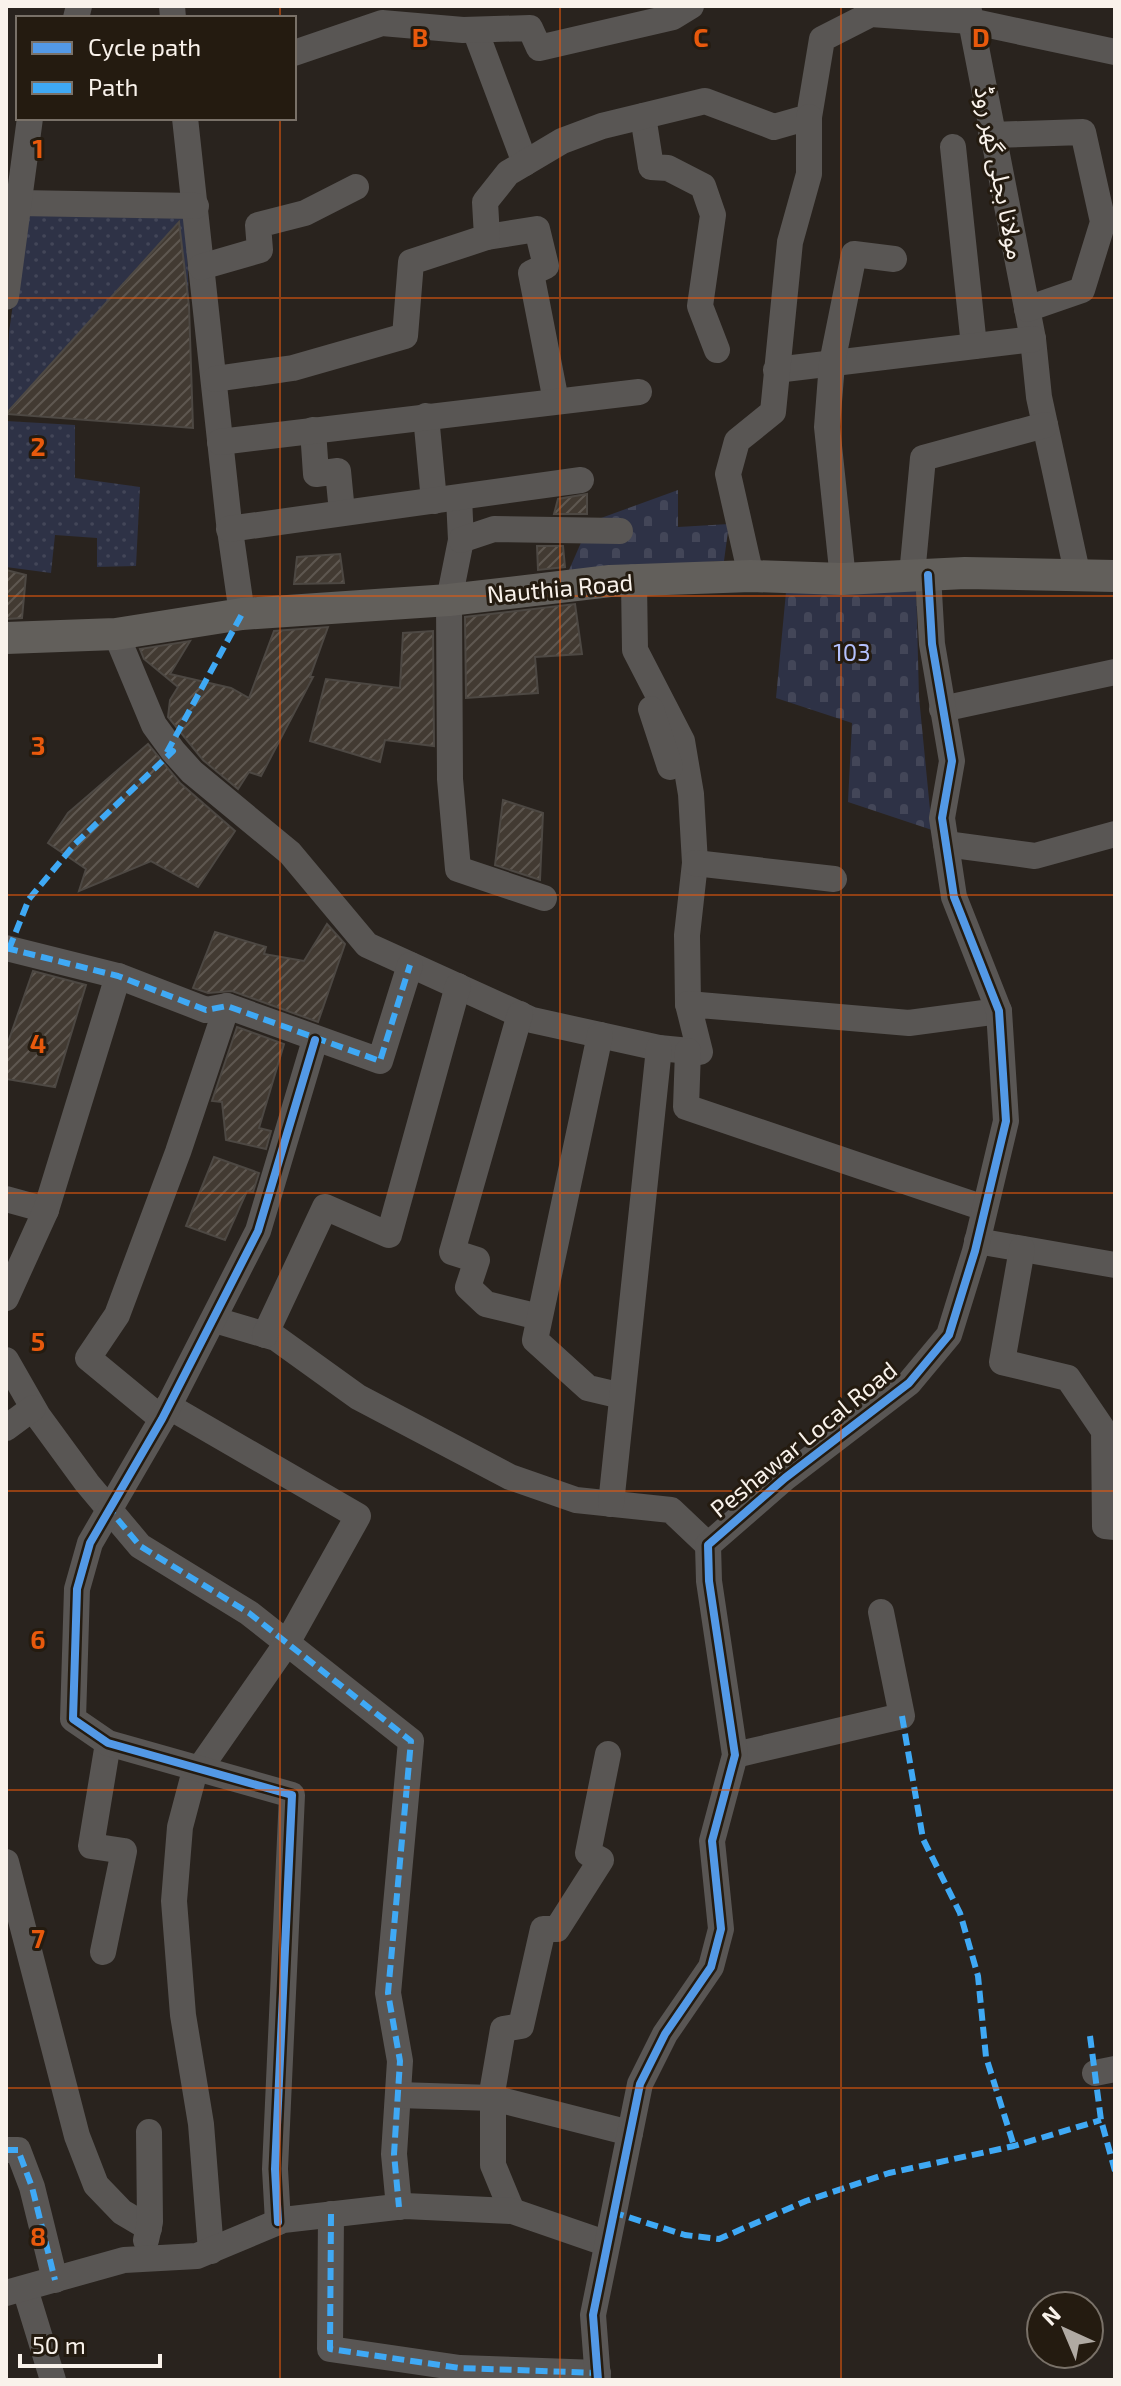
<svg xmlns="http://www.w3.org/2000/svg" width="1121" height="2386" viewBox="0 0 1121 2386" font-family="'Exo 2','Noto Sans Arabic',sans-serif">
  <defs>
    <pattern id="grass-dots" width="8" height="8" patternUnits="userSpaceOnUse" patternTransform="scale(2)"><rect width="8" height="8" fill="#2e3246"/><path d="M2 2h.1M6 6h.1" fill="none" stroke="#434658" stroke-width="1.8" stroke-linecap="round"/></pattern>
    <pattern id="cemetery-stones" width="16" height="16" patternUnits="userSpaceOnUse" patternTransform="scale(2)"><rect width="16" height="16" fill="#2e3246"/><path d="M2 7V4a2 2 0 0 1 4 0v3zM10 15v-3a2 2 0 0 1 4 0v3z" fill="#434658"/></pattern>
    <pattern id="building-hatch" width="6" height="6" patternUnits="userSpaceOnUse" patternTransform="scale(2)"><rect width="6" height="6" fill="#423a32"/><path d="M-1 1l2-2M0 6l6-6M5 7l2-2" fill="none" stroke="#5e5750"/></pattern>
  </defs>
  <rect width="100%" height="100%" fill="#29231e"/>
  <g fill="url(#grass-dots)">
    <path d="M26,212L186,214L193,428L6,414L9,332Z"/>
    <path d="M6,421L75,425V478L140,487L136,566L97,567V538L55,535L51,573L6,567Z"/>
  </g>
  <g fill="url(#cemetery-stones)">
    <path d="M678,490V527L729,524L724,561L569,570L590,522Z"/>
    <path d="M916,581L919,697L932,830L848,802L852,723L776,698L786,592Z"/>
  </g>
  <g fill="url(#building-hatch)" stroke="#4d4843" stroke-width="2">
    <path d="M179,222L189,306L193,428L6,414Z"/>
    <path d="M587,494V514H554L558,499Z"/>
    <path d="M537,546H563L565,567L538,570Z"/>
    <path d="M340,554L344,583L294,584L297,557Z"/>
    <path d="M6,570L26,575L22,618L6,619Z"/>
    <path d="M575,604L582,654L535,657L538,693L466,698L465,617Z"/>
    <path d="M328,627L310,677H313L261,776L249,772L238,789L203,760L168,717L170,700L178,687L144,659L140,649L190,641L170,674L231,688L249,698L274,631Z"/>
    <path d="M433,631L434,746L385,740L380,762L310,741L326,679L400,688L403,633Z"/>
    <path d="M148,744L180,783L235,831L198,887L151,861L79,891L86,869L48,843L68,813Z"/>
    <path d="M503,800L543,813L540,880L495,865Z"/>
    <path d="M327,924L345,944L318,1022L232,991L208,993L193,988L215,932L266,947L264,954L304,961Z"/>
    <path d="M33,971L86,985L55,1087L6,1079V1048Z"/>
    <path d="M237,1027L284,1044L259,1128L271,1131L266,1149L226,1140L222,1102L212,1101Z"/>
    <path d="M214,1157L259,1173L253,1192L247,1191L225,1240L186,1226Z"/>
  </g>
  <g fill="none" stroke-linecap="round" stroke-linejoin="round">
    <g stroke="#595654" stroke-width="26">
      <path d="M172,6L173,18"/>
      <path d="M968,6L1033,339L1039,397L1077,572"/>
      <path d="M76,18L79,6"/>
      <path d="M475,30L525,163"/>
      <path d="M294,53L382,23L463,30L530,28L539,48L673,17L691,6"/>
      <path d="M643,116L651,167L668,168L703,186L713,215L700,306L717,350"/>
      <path d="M185,118L229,523L242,614"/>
      <path d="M991,135L1083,132L1103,222L1082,290L1027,309"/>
      <path d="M953,147L974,346"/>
      <path d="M18,203L196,206"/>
      <path d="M487,237L537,229L546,266L531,273L556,401"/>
      <path d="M201,267L260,250L258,225L305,213L356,187"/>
      <path d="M6,297L30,118"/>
      <path d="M776,370L1033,339"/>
      <path d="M215,379L293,368L405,336L411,262L487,237L485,202L508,173L562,141L602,126L705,101L774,127L809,117L822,39L871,14L970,21L1115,52"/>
      <path d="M426,416L434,501"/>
      <path d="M313,430L316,474L338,471L342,512"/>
      <path d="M220,442L639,392"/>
      <path d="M459,498L461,540L449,600L450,779L458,869L544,898"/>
      <path d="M229,529L581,480"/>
      <path d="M461,540L494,529L620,531"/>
      <path d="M912,575L923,458L1045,425"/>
      <path d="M751,576L728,474L737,441L773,412L790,242L809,174V117"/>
      <path d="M843,579L827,427L832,363L854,254L894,259"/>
      <path d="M634,582L635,650L682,741L691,794L695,863L687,935L688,1004"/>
      <path d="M116,634L154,725L173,751L192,772L290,853L367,945L532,1020L659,1048L700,1052L688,1004L909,1023L999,1011"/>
      <path d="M651,709L670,767"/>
      <path d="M942,709L1115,672"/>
      <path d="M946,844L1035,856L1115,834"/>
      <path d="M695,863L834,879"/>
      <path d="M6,948L118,976L206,1010L227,1006L380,1061L410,965"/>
      <path d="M520,1014L452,1252L477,1260L468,1287L486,1304L539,1317"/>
      <path d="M600,1035L535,1340L588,1388L622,1396"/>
      <path d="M688,1051L686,1107L984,1208"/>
      <path d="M6,1199L46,1210"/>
      <path d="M977,1241L1115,1265"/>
      <path d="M1022,1249L1002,1362L1068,1378L1104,1431L1105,1526L1115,1527"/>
      <path d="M6,1298L46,1210L118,976"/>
      <path d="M215,1320L276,1338L358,1397L510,1477L576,1500L671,1510L708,1545"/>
      <path d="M265,1335L325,1207L389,1235L458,986"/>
      <path d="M6,1360L38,1416L87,1483L140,1546L249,1613L411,1741L388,1993L400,2061L394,2154L399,2207"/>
      <path d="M168,1406L358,1516L287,1643L193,1778L180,1827L174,1901L183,2015L201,2124L211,2251"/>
      <path d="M162,1419L88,1358L117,1315L178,1152L227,1006"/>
      <path d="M6,1428L33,1408"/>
      <path d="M611,1504L659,1048"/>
      <path d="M735,1755L902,1716L881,1612"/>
      <path d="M6,1862L77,2136L96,2185L122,2212L149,2228"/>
      <path d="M103,1952L124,1851L91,1846L108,1743"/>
      <path d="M1095,2073L1115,2069"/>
      <path d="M398,2095L493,2098L630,2133"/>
      <path d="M6,2150H18L32,2187L55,2280"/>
      <path d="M512,2211L493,2165V2087L503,2029L521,2026L543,1929H557L601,1860L588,1853L608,1754"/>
      <path d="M331,2214L330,2349L460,2368L598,2373"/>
      <path d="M278,2222L275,2169L292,1795L108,1743L73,1719L77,1589L90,1543L162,1419L258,1231L315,1040"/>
      <path d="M146,2240L150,2222L149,2132"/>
      <path d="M25,2289L53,2380"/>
      <path d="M6,2293L124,2260L197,2256L283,2220L405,2206L512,2211L605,2243"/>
      <path d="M598,2380L593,2315L640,2084L665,2034L711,1967L721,1929L712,1841L735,1755L709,1581L708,1545L785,1478L909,1383L949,1335L975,1251L1006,1121L999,1011L954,897L942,818L952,761L932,644L928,575"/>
    </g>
    <path stroke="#625f5b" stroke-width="32" d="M6,638L116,634L242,614L449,600L610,581L751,576L843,579L965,573L1115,576"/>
    <g stroke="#3fa9f5" stroke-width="6" stroke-dasharray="12 6" stroke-linecap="butt">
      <path d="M6,948L118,976L206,1010L227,1006L380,1061L410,965"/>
      <path d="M9,949L29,899L75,844L173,751L166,754L242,614"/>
      <path d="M111,1505L109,1509L140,1546L249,1613L411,1741L388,1993L400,2061L394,2154L399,2207"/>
      <path d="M902,1716L923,1839L960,1913L978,1976L986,2057L1014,2146"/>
      <path d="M1090,2036L1101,2120L1115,2171"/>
      <path d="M6,2150H18L32,2187L55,2280"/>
      <path d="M612,2212L685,2235L719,2239L806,2201L889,2173L1014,2146L1101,2120"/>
      <path d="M331,2214L330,2349L460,2368L598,2373"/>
    </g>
    <defs>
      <g id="cycleway">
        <path d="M278,2222L275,2169L292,1795L108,1743L73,1719L77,1589L90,1543L162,1419L258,1231L315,1040"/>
        <path d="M598,2380L593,2315L640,2084L665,2034L711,1967L721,1929L712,1841L735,1755L709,1581L708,1545L785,1478L909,1383L949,1335L975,1251L1006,1121L999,1011L954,897L942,818L952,761L932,644L928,575"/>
      </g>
    </defs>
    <use href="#cycleway" stroke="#241b10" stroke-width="13"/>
    <use href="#cycleway" stroke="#5399e6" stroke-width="8"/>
  </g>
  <path fill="none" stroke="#e8590c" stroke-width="2" stroke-opacity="0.55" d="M280,6V18M560,6V2380M841,6V2380M280,118V2380M6,298H1115M6,596H1115M6,895H1115M6,1193H1115M6,1491H1115M6,1790H1115M6,2088H1115"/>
  <g text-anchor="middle" stroke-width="6" stroke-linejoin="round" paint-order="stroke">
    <g font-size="24" fill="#f9f2eb" stroke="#241b10">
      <text transform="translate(999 173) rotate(79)" y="8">مولانا بجلی گھر روڈ</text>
      <text transform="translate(560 589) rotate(-5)" y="8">Nauthia Road</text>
      <text transform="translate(804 1440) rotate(-39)" y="8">Peshawar Local Road</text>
    </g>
    <g font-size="24" fill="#b4c1fd" stroke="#241b10">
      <text x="852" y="661">103</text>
    </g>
  </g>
  <g font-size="26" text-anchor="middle" font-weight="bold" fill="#e8590c" stroke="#241b10" stroke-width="6" stroke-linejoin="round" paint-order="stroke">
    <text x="420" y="47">B</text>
    <text x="701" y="47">C</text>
    <text x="981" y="47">D</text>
    <text x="38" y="158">1</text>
    <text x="38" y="456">2</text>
    <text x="38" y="755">3</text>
    <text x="38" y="1053">4</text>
    <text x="38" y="1351">5</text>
    <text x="38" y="1649">6</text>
    <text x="38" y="1948">7</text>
    <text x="38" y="2246">8</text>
  </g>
  <rect width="1121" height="2386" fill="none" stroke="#f9f2eb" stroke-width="16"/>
  <rect x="16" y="16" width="280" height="104" fill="#241b10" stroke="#797168" stroke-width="2"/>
  <rect x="32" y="42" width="40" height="12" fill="#5399e6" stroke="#797168" stroke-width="2"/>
  <text x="88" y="56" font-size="24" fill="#f9f2eb">Cycle path</text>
  <rect x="32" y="82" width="40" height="12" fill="#3fa9f5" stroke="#797168" stroke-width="2"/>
  <text x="88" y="96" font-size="24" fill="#f9f2eb">Path</text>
  <g transform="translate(1065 2330) rotate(316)"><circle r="38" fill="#241b10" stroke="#797168" stroke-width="2"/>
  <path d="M0-6L14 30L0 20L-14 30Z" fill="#b0aaa3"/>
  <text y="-12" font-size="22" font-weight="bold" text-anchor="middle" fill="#f9f2eb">N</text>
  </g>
  <path d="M20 2354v12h140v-12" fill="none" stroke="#f9f2eb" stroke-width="4"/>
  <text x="32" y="2354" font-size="24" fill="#f9f2eb" stroke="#241b10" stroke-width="6" paint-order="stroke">50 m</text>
</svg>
